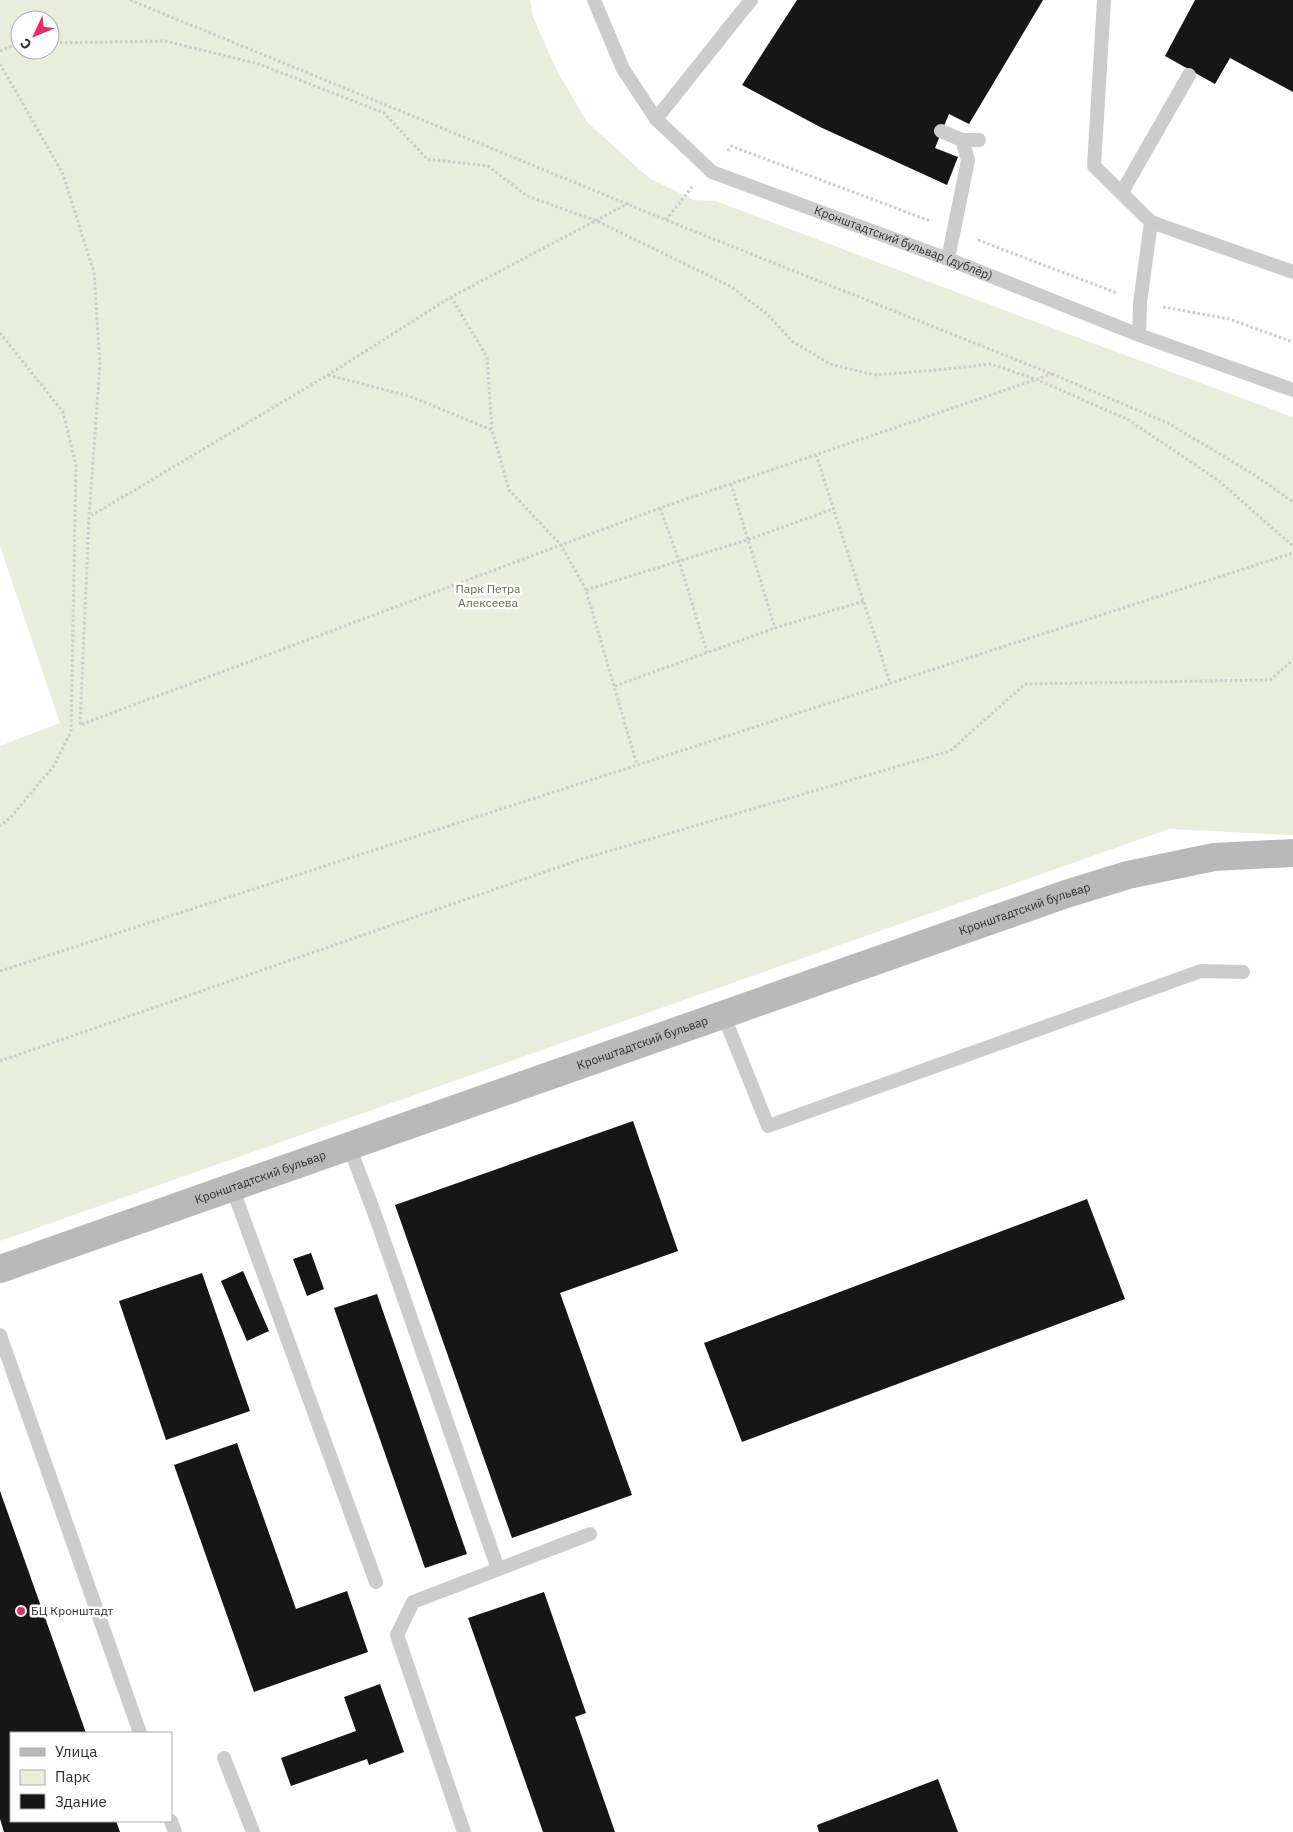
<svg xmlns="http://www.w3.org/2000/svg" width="1293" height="1832" viewBox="0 0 1293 1832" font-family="'IBM Plex Sans',sans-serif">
  <rect width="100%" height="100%" fill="#fff"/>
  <path fill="#e9eddc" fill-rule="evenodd" d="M0,0H530L533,17L557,71L587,122L649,178L694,200L716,201L1025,318L1293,417V835L1169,829L0,1241V746L60,723L0,546ZM20,20H50V50H20Z"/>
  <g fill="#161616">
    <path d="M797,0H1043L969,124L949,114L935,148L958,157L947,185L820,127L742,85Z"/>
    <path d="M1195,0H1293V92L1230,58L1215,84L1165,56Z"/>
    <path d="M633,1121L678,1251L560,1293L632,1495L512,1538L395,1205Z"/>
    <path d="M1087,1199L1125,1299L742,1442L704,1343Z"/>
    <path d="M311,1253L324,1289L307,1296L293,1259Z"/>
    <path d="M243,1271L269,1331L247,1341L221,1281Z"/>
    <path d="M202,1273L250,1411L166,1440L119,1301Z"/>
    <path d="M377,1294L467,1554L425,1568L334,1308Z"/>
    <path d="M237,1443L296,1609L347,1591L368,1652L254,1692L174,1465Z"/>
    <path d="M0,1491L86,1733H11V1821H116L120,1832H4L0,1819Z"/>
    <path d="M544,1592L586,1713L575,1717L615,1832H543L468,1618Z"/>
    <path d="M380,1684L404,1752L369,1765L367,1759L291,1786L281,1758L356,1731L344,1697Z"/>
    <path d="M938,1779L958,1832H819L817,1825Z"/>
  </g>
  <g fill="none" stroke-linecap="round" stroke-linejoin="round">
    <g stroke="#ccc" stroke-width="3" stroke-dasharray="2.5 2.5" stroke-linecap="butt">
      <path d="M130,0L666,220L1052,374L1168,423L1253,474L1293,502"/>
      <path d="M50,43L165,41L259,64L384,113L427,159L488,166L527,196L597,221L730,286L767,314L792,341L830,364L874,375L937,370L991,364L1038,380L1129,420L1219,481L1293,546"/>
      <path d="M0,51L12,46L20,45"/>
      <path d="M0,64L63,174L94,273L100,365L89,516"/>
      <path d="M728,151L731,146L930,221"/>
      <path d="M629,203L451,297L328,375L89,517L80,725L660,508L1052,374"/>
      <path d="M666,220L692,187"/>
      <path d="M978,240L1117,293"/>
      <path d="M451,297L487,357L492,430L509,490L561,545L586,590L637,765"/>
      <path d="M1163,307L1229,319L1293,342"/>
      <path d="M0,333L63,412L76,465L71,732L53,767L10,818L0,826"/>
      <path d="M328,375L409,396L492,430"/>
      <path d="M816,455L890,683"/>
      <path d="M731,484L775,628"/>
      <path d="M660,508L679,561L707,652"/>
      <path d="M586,590L747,540L833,509"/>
      <path d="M615,686L775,628L864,601"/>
      <path d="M0,971L1293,553"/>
      <path d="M0,1061L582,859L950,751L1025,684L1270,680L1293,660"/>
    </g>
    <g stroke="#ccc" stroke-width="14">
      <path id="s1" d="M594,0L623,69L656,119L712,172L948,259L1139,335L1293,390"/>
      <path d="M1104,0L1094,166L1151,222L1293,272"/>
      <path d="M656,119L751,0"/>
      <path d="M941,131L962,140L968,160L948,259"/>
      <path d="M962,140H979"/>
      <path d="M1122,192L1189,75"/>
      <path d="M1139,335L1140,303L1151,222"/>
      <path d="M723,1014L768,1126L1201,971L1243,972"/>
      <path d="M349,1146L374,1212L498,1569"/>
      <path d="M232,1187L376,1582"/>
      <path d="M0,1335L140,1733"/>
      <path d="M224,1758L253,1832"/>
      <path d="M171,1821L175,1832"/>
      <path d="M464,1832L397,1635L413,1602L590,1534"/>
    </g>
    <path stroke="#b9b9b9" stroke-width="28" id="s2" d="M0,1269L1066,894L1128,875L1214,857L1293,853"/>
  </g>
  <circle fill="#ef2867" stroke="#fff" stroke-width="2" cx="21" cy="1611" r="5"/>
  <g text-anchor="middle" stroke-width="5" stroke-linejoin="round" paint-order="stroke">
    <g font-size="12" fill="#2f2f2f" stroke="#fff">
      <text dy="4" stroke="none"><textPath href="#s1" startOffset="416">Кронштадтский бульвар (дублёр)</textPath></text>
      <text dy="4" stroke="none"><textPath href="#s2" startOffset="1086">Кронштадтский бульвар</textPath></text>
      <text dy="4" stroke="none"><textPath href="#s2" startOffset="681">Кронштадтский бульвар</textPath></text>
      <text dy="4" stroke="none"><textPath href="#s2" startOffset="276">Кронштадтский бульвар</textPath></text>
    </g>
    <g font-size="12" fill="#5f6e3a" stroke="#fff">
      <text x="488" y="593">Парк Петра<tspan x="488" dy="14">Алексеева</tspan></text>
    </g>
    <g font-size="12" fill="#2f2f2f" stroke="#fff" text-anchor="start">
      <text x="31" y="1615">БЦ Кронштадт</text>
    </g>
  </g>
  <rect x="10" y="1732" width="162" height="90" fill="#ffffff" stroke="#acacac"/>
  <rect x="20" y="1748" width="25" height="8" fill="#b9b9b9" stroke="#acacac"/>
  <text x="55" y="1757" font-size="15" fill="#2f2f2f">Улица</text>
  <rect x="20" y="1770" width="25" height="15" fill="#e9eddc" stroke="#acacac"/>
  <text x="55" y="1782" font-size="15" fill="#2f2f2f">Парк</text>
  <rect x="20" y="1794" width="25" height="15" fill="#161616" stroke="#acacac"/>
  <text x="55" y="1807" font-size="15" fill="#2f2f2f">Здание</text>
  <g transform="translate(35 35) rotate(226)"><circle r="24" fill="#ffffff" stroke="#acacac"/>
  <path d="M0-4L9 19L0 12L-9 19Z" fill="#ef2867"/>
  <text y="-8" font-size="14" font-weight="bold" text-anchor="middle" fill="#2f2f2f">С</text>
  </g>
</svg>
